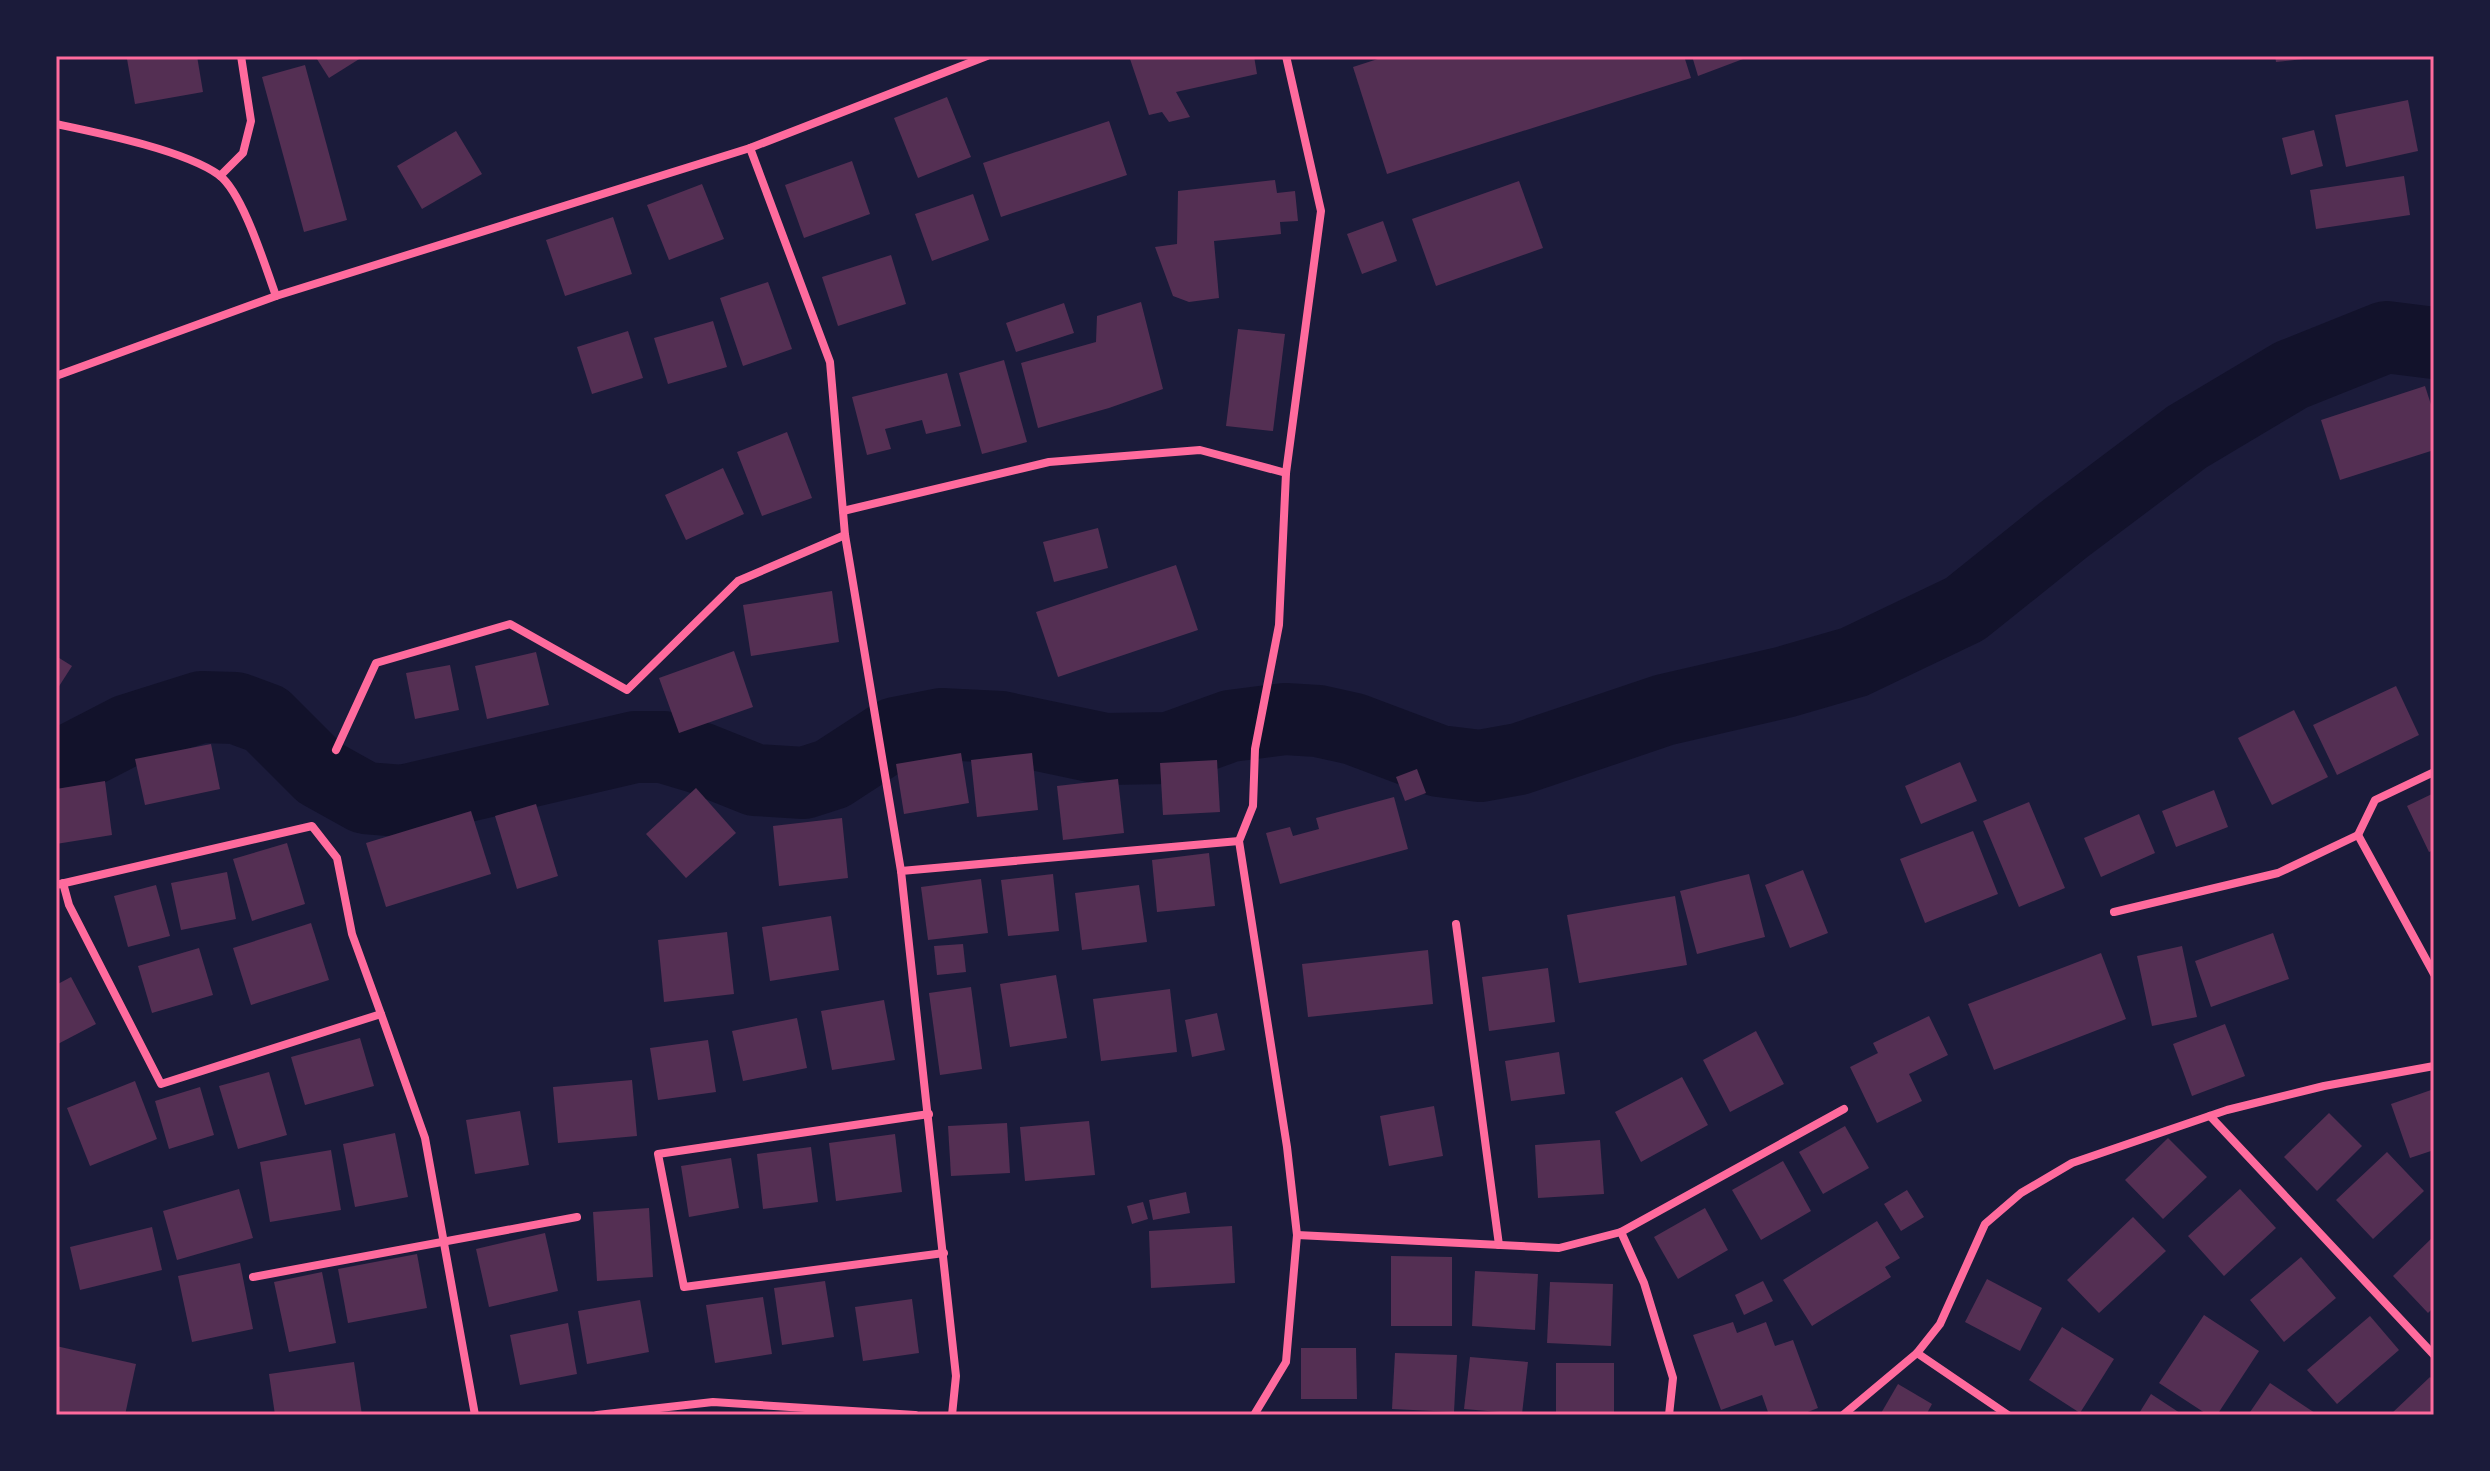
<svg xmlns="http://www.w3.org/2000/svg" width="2490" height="1471" viewBox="0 0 2490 1471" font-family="'Alegreya Sans',sans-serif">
  <rect width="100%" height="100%" fill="#1b1b3a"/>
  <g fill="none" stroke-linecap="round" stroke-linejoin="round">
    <path stroke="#12122b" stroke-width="72" d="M56,763L68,761L128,730L201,707L236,708L266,719L320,773L365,798L402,801L635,747H663L700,758L755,780L804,783L832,774L895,733L941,724L1001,727L1105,749L1169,748L1230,726L1285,719L1318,721L1354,729L1439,761L1480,766L1519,759L1664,710L1785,682L1854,662L1965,609L2066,528L2187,437L2291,375L2386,337L2434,343"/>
  </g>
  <g fill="#542f53">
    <path d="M145,56H197L203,92L135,104L127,59Z"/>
    <path d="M315,56H364L329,78Z"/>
    <path d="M1129,56H1254L1257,74L1176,92L1190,117L1169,122L1162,112L1149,115Z"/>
    <path d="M1387,56H1684L1691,78L1387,174L1353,67Z"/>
    <path d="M1692,56H1751L1698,76Z"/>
    <path d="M2275,56H2311L2312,58L2276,62Z"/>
    <path d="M305,65L347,220L304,232L262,77Z"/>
    <path d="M947,97L971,157L918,178L894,118Z"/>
    <path d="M2408,100L2418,151L2346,167L2335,115Z"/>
    <path d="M1109,121L1127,175L1001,217L983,163Z"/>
    <path d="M2314,130L2323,166L2291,175L2282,138Z"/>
    <path d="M456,131L482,174L422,209L397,166Z"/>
    <path d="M852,161L870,214L804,238L785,185Z"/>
    <path d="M2404,176L2410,215L2316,229L2310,190Z"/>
    <path d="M1275,180L1277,193L1295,191L1298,221L1280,222L1281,234L1214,241L1219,298L1189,302L1173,296L1155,247L1177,244L1178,191Z"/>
    <path d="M1519,181L1543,248L1436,286L1412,219Z"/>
    <path d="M702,184L724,239L669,260L647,205Z"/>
    <path d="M973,194L989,240L932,261L915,214Z"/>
    <path d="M613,217L632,274L565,296L546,240Z"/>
    <path d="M1383,221L1397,261L1362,274L1347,234Z"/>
    <path d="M891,255L906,304L838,326L822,277Z"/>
    <path d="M768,282L792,349L743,366L720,298Z"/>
    <path d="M1141,302L1163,389L1109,408L1038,428L1021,363L1096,342L1097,316Z"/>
    <path d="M1064,303L1074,333L1016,352L1006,323Z"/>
    <path d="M713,321L727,367L668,384L654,338Z"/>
    <path d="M1238,329L1285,334L1273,431L1226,426Z"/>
    <path d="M628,331L643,378L592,394L577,347Z"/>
    <path d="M1004,360L1027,442L982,454L959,373Z"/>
    <path d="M947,373L961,426L926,434L922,420L885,429L891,449L867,455L852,397Z"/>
    <path d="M2425,386L2434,414V450L2340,480L2321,420Z"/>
    <path d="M787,432L812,498L762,516L737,452Z"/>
    <path d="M723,468L744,514L686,540L665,495Z"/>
    <path d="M1098,528L1108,568L1054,582L1043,542Z"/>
    <path d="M1176,565L1198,630L1058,677L1036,612Z"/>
    <path d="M832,591L839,642L751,656L743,605Z"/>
    <path d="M734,651L753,707L679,733L659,678Z"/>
    <path d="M536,652L549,705L487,719L475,666Z"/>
    <path d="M56,656L72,666L56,691Z"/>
    <path d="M450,665L459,710L415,719L406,673Z"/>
    <path d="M2396,686L2419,735L2337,775L2313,725Z"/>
    <path d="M2294,710L2328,777L2272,805L2238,738Z"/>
    <path d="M211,744L220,789L145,805L135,759Z"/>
    <path d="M961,753L969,803L904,814L896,764Z"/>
    <path d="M1032,753L1038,810L977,817L971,760Z"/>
    <path d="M1217,760L1220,812L1163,815L1160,763Z"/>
    <path d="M1960,762L1977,801L1921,824L1905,786Z"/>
    <path d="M1417,769L1426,793L1405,801L1396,777Z"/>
    <path d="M1118,779L1124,833L1063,840L1057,786Z"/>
    <path d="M105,781L112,835L56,844V789Z"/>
    <path d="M696,788L736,833L686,878L646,834Z"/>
    <path d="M2214,790L2228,827L2176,847L2162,811Z"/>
    <path d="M2434,793V850L2429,852L2407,806Z"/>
    <path d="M1394,797L1408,849L1280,884L1266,833L1290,827L1293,836L1319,829L1316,818Z"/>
    <path d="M2029,802L2065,888L2019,907L1983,821Z"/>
    <path d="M536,804L558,876L517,889L495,816Z"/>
    <path d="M471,811L491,874L386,907L366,843Z"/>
    <path d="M2139,814L2155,853L2101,877L2084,838Z"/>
    <path d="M842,818L848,878L779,886L773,826Z"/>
    <path d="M1973,831L1998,894L1925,923L1900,859Z"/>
    <path d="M287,843L305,904L252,921L233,859Z"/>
    <path d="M1209,853L1215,906L1157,912L1152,860Z"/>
    <path d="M1803,870L1828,933L1790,948L1765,885Z"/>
    <path d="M227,872L236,919L181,930L171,883Z"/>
    <path d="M1053,874L1059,931L1008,936L1001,880Z"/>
    <path d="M1749,874L1765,937L1697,954L1680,891Z"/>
    <path d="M981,879L988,933L928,940L921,887Z"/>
    <path d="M156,885L170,936L128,947L114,896Z"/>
    <path d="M1139,885L1147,942L1082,950L1075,893Z"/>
    <path d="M1675,896L1687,965L1579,983L1567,915Z"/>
    <path d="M831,916L839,970L770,981L762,927Z"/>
    <path d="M311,923L329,980L251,1005L233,948Z"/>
    <path d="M727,932L734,994L664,1002L658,940Z"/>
    <path d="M2273,933L2289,979L2211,1007L2195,961Z"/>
    <path d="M963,944L966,972L937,975L934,946Z"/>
    <path d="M2182,946L2197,1017L2152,1026L2137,956Z"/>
    <path d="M199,948L213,995L152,1013L138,966Z"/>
    <path d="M1428,950L1433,1004L1308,1017L1302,964Z"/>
    <path d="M2101,953L2126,1019L1994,1070L1968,1004Z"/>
    <path d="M1548,968L1555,1022L1489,1031L1482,977Z"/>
    <path d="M1056,975L1067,1038L1010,1047L1000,984Z"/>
    <path d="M71,977L96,1024L56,1045V985Z"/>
    <path d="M971,987L982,1069L940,1075L929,993Z"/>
    <path d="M1170,989L1177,1052L1101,1061L1093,999Z"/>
    <path d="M884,1000L895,1060L832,1070L821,1011Z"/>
    <path d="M1217,1013L1225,1050L1192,1057L1185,1020Z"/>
    <path d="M1929,1016L1948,1055L1909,1074L1922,1101L1877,1123L1850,1067L1878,1053L1873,1043Z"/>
    <path d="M797,1018L807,1068L743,1081L732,1031Z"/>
    <path d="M2225,1024L2245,1076L2192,1096L2173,1044Z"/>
    <path d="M1756,1031L1784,1084L1730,1112L1703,1060Z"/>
    <path d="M360,1038L374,1086L305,1105L291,1057Z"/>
    <path d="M708,1040L716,1092L658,1100L650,1048Z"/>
    <path d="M1559,1052L1565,1094L1511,1101L1505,1061Z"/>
    <path d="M269,1072L287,1135L238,1149L219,1086Z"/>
    <path d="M1682,1077L1708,1125L1641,1162L1615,1112Z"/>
    <path d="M632,1080L637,1136L558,1143L553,1087Z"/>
    <path d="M135,1081L157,1139L90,1166L67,1108Z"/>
    <path d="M200,1087L214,1135L169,1149L155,1101Z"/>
    <path d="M2434,1089V1150L2410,1158L2391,1104Z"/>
    <path d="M1434,1106L1443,1156L1389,1166L1380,1116Z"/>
    <path d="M520,1111L529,1165L475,1174L466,1120Z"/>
    <path d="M2329,1113L2362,1146L2317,1191L2284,1157Z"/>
    <path d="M1089,1121L1095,1175L1025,1181L1020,1127Z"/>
    <path d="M1007,1123L1010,1173L951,1176L948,1126Z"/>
    <path d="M1845,1126L1869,1168L1823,1194L1799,1152Z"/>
    <path d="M395,1133L408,1197L355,1207L343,1144Z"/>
    <path d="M895,1134L902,1192L836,1201L829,1143Z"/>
    <path d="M2168,1138L2207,1177L2163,1219L2125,1180Z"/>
    <path d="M1600,1140L1604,1194L1538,1198L1535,1145Z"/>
    <path d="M811,1147L818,1202L763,1209L757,1154Z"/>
    <path d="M331,1150L341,1210L270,1222L260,1162Z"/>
    <path d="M2387,1152L2424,1191L2373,1239L2336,1200Z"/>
    <path d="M731,1158L739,1208L689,1217L681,1166Z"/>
    <path d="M1783,1161L1811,1211L1761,1240L1732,1190Z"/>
    <path d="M239,1189L253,1238L177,1260L163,1211Z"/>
    <path d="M2240,1189L2276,1228L2224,1276L2188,1236Z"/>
    <path d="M1907,1190L1924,1217L1901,1231L1884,1204Z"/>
    <path d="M1186,1192L1190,1213L1153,1220L1149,1200Z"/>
    <path d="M1143,1202L1148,1219L1132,1224L1127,1206Z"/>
    <path d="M649,1208L653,1277L597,1281L593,1212Z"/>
    <path d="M1705,1208L1728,1250L1678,1279L1654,1237Z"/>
    <path d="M2133,1217L2166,1251L2099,1313L2067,1280Z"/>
    <path d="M1877,1221L1900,1258L1885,1267L1891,1277L1812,1326L1783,1280Z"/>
    <path d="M1232,1226L1235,1283L1151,1288L1149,1231Z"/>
    <path d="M152,1227L162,1270L80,1290L70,1247Z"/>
    <path d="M545,1233L558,1291L489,1307L476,1249Z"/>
    <path d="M2434,1236V1307L2428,1313L2393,1276Z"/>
    <path d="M417,1254L427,1308L348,1323L338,1269Z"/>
    <path d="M1391,1256L1452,1257V1326H1391Z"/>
    <path d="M2301,1257L2336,1298L2284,1342L2250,1300Z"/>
    <path d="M240,1263L253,1329L192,1342L178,1276Z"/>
    <path d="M1475,1271L1538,1274L1535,1330L1472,1326Z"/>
    <path d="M322,1272L336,1343L289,1352L274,1282Z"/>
    <path d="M1987,1279L2042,1308L2020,1351L1965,1322Z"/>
    <path d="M825,1281L834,1337L782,1345L774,1288Z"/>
    <path d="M1763,1281L1773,1301L1744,1315L1735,1295Z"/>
    <path d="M1550,1282L1613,1284L1611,1346L1547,1343Z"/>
    <path d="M763,1297L772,1354L715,1363L706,1305Z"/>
    <path d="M912,1299L919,1353L863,1361L855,1307Z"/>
    <path d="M640,1300L649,1352L587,1364L578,1311Z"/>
    <path d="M2204,1315L2259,1351L2217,1415H2208L2159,1383Z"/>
    <path d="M2370,1316L2399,1350L2337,1404L2307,1370Z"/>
    <path d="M1733,1322L1737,1333L1766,1322L1775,1346L1793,1340L1818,1408L1800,1415H1769L1762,1395L1721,1410L1693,1335Z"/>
    <path d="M568,1323L577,1374L520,1385L510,1335Z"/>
    <path d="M2062,1327L2114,1359L2080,1413L2029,1380Z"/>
    <path d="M56,1346L136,1364L125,1415H56Z"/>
    <path d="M1301,1348H1356L1357,1399H1301Z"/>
    <path d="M1395,1353L1457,1355L1454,1412L1392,1409Z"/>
    <path d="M1470,1357L1528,1362L1522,1414L1464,1409Z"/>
    <path d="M354,1362L362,1415H275L269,1374Z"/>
    <path d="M1556,1363H1614V1415L1556,1414Z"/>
    <path d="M2430,1377L2434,1381V1415H2390Z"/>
    <path d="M2270,1383L2318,1415H2248Z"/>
    <path d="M1898,1384L1932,1404L1926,1415H1880Z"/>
    <path d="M2151,1394L2183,1415H2138Z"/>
  </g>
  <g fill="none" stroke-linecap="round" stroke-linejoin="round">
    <g stroke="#ff6b9d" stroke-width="8">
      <path d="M56,124C99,133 184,150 219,175C243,193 265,266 276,296"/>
      <path d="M750,148L830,362L845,535L901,871"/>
      <path d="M220,176L243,153L251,121L241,56"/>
      <path d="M56,376L276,296L750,148L987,56"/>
      <path d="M843,511L1049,462L1200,450L1286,473"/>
      <path d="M336,750L376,663L510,624L627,690L738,581L845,535"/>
      <path d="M2358,835L2434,974"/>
      <path d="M63,883L69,905L161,1084L381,1014L425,1138L475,1415"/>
      <path d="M56,885L312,826L337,858L352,934L381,1014"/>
      <path d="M2114,912L2278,873L2358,835L2375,800L2434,772"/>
      <path d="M1456,924L1499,1245"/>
      <path d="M929,1114L658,1154L684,1287L944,1253"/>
      <path d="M2210,1116L2434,1355"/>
      <path d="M1621,1232L1644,1283L1673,1378L1669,1415"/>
      <path d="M1297,1235L1559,1248L1621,1232L1844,1109"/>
      <path d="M253,1277L577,1217"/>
      <path d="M1917,1353L2008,1415"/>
      <path d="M597,1415L713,1402L915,1415"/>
      <path d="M952,1415L956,1376L901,871L1239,841"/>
      <path d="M1254,1415L1286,1362L1297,1235L1287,1147L1239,841L1253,806L1255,749L1279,625L1286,473L1321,211L1286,56"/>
      <path d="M1843,1415L1917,1353L1940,1324L1985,1224L2021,1193L2072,1163L2227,1110L2324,1086L2434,1066"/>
    </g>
  </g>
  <rect width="2490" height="1471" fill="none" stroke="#1b1b3a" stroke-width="116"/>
  <rect x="58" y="58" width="2374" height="1355" fill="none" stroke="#ff6b9d" stroke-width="3"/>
</svg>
